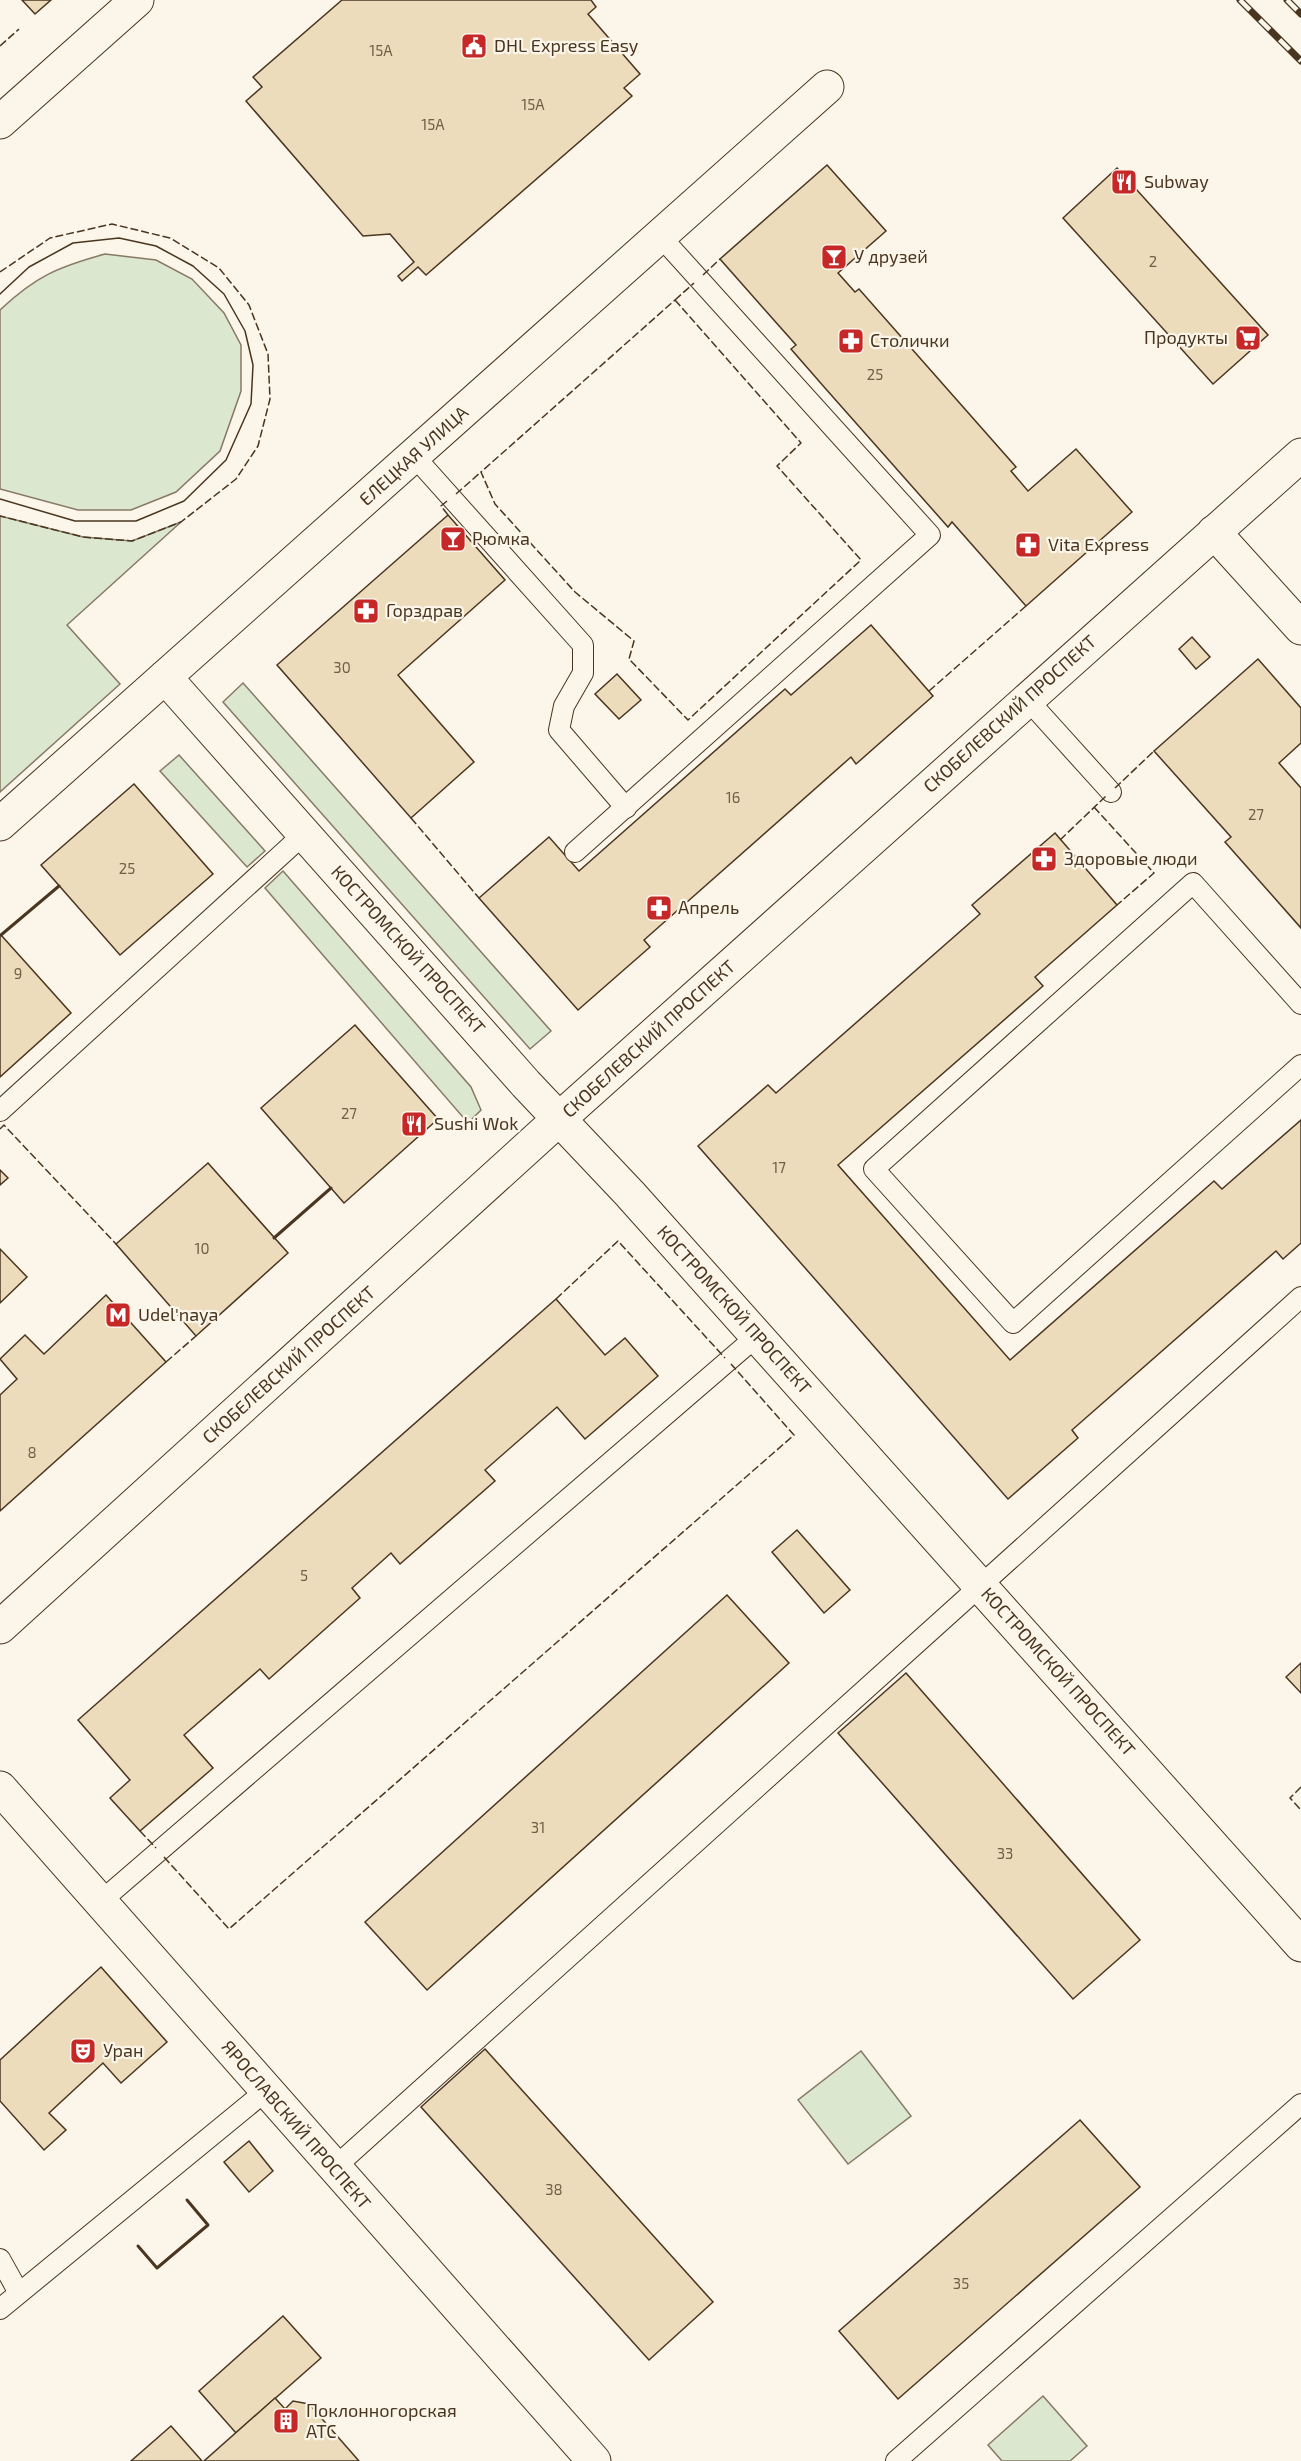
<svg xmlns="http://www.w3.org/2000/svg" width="1301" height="2461" viewBox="0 0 1301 2461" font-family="'Exo 2',sans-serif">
  <rect width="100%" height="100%" fill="#fbf6e9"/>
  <g fill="#dce7d0" stroke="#887966" stroke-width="1.5">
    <path d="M105,254L156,260L192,279L224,313L241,345V391L220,451L176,492L131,510H78L0,489V310C36,276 58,267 105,254Z"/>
    <path d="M0,516L83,537L132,541L181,522L67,625L120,684L0,792Z"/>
    <path d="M243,683L551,1031L530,1049L223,702Z"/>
    <path d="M179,755L265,851L247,867L160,771Z"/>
    <path d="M283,871L471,1087L481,1110L468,1123L265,888Z"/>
    <path d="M861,2051L911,2116L848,2164L798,2100Z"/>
    <path d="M1043,2396L1087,2446L1070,2461H1002L988,2445Z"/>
  </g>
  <g fill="#ecdcbc" stroke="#4a3520" stroke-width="1.5">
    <path d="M22,0H51L35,14Z"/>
    <path d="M342,0H591L596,7L588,14L640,74L624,88L632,96L426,275L418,267L402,281L398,276L414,262L390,234L363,236L246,101L262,87L253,77Z"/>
    <path d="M827,165L886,231L838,273L855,292L859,289L1016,467L1011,471L1028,491L1076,449L1132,512L1026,606L952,522L948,527L825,388L791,349L796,345L720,259Z"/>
    <path d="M1117,168L1268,335L1213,384L1063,218Z"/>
    <path d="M448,515L505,580L398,675L474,762L411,818L277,665Z"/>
    <path d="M871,625L933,696L856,764L851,757L644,940L650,947L578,1010L479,898L549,837L579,871L785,689L791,695Z"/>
    <path d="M1192,637L1210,657L1196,669L1179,649Z"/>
    <path d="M1258,659L1301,708V743L1279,763L1301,788V928L1225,842L1231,837L1154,751Z"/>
    <path d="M617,674L641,700L619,719L595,694Z"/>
    <path d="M134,784L213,874L120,955L41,865Z"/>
    <path d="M1055,833L1117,905L1035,977L1043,986L838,1165L1010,1360L1214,1181L1222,1189L1301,1120V1243L1283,1259L1276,1251L1072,1430L1078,1438L1008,1499L698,1146L768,1085L776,1093L980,914L972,905Z"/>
    <path d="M1,935L71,1013L0,1077V936Z"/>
    <path d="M355,1025L438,1119L344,1203L261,1108Z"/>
    <path d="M208,1163L288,1253L196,1336L116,1244Z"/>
    <path d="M0,1170L8,1178L0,1185Z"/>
    <path d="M0,1249L27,1277L0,1303Z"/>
    <path d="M106,1295L166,1362L0,1511V1395L17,1379L0,1359L25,1335L44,1354Z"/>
    <path d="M556,1299L605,1355L625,1338L658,1376L585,1439L557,1407L485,1470L495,1481L400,1564L391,1553L352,1588L360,1598L269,1679L260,1669L184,1735L213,1768L140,1831L110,1798L130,1780L78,1720Z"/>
    <path d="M797,1530L850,1590L824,1613L772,1552Z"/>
    <path d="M727,1595L789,1663L427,1990L365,1922Z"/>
    <path d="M1301,1663V1693L1286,1677Z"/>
    <path d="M906,1673L1140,1940L1073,1999L838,1733Z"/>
    <path d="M101,1967L167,2042L121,2083L103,2063L49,2113L66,2130L44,2150L0,2101V2060Z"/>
    <path d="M485,2049L713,2302L649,2360L421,2107Z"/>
    <path d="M1080,2120L1140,2187L898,2399L839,2331Z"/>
    <path d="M249,2141L273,2171L249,2192L224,2162Z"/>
    <path d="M283,2316L321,2358L236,2433L199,2391Z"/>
    <path d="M275,2398L285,2409L293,2401L309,2404L359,2461H204Z"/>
    <path d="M171,2426L202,2461H131Z"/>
  </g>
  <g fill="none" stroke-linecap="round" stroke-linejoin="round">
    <defs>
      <g id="lane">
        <path d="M414,456L583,645V673L564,706L559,730L626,808"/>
        <path d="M1027,699L1111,792"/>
        <path d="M575,852L930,535L661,237"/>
        <path d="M1301,1004L1193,883L874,1169L1013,1323L1301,1065"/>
        <path d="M0,1111L304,834"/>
        <path d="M100,1902L757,1336"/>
        <path d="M334,2168L1301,1297"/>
        <path d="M0,2259L19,2293"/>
        <path d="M0,2309L267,2090"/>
        <path d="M896,2461L1301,2104"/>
      </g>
      <g id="street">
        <path d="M0,122L137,0"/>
        <path d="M165,677L526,1084L630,1194L1301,1945"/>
        <path d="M0,824L827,87"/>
        <path d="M0,1788L594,2461"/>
      </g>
      <g id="secondary">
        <path d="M1214,532L1301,628"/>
        <path d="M0,1627L559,1119L1301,455"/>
      </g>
    </defs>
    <use href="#lane" stroke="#4a3520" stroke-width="22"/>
    <use href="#street" stroke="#4a3520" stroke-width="35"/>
    <use href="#secondary" stroke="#4a3520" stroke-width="35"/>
    <use href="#lane" stroke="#fbf6e9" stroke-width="20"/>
    <use href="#street" stroke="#fbf6e9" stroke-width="33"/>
    <use href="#secondary" stroke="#fbf6e9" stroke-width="33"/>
    <path stroke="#4a3520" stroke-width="1.5" d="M0,294L29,267L73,243L119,238L156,246L193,266L224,294L245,331L253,365L251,404L226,460L184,501L136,521H75L0,499"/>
    <defs>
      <g id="rail">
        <path d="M1240,0L1301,61"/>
        <path d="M1287,0L1301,14"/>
      </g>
    </defs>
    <use href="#rail" stroke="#4a3520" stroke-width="7"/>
    <use href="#rail" stroke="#fbf6e9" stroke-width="4.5" stroke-dasharray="14" stroke-linecap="butt"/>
    <g stroke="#4a3520" stroke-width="1.5" stroke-dasharray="8 3" stroke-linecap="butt">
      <path d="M0,46L19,29"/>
      <path d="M0,272L50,238L112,224L170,238L219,268L249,305L268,354L270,399L258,446L236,479L181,522L132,541L83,537L0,516"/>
      <path d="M703,275L720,259"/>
      <path d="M675,300L801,443L777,466L861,560L688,720L629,659L634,641L575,592L495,504L481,472Z"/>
      <path d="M675,300L694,283"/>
      <path d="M456,494L481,472"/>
      <path d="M447,501L441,506L448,515"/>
      <path d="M929,691L1026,606"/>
      <path d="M1115,788L1154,751"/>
      <path d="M1094,807L1154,873L1117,905"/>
      <path d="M411,818L479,898"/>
      <path d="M1060,840L1106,796"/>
      <path d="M0,1129L4,1125L116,1244"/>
      <path d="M556,1299L618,1241L725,1358"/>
      <path d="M166,1362L196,1336"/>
      <path d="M1301,1787L1290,1798L1301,1810"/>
      <path d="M140,1831L156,1848"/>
      <path d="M164,1857L229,1929L794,1435L731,1364"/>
    </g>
    <g stroke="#4a3520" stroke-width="3">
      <path d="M1,935L59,886"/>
      <path d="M274,1238L331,1188"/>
      <path d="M138,2246L157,2268L208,2225L187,2200"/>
    </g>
  </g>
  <defs>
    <symbol id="civic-square" viewBox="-11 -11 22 22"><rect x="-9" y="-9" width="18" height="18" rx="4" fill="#c62828" stroke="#fbf6e9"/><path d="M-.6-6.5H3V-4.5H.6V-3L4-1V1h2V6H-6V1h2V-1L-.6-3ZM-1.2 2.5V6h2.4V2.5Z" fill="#fff"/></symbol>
    <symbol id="restaurant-square" viewBox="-11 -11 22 22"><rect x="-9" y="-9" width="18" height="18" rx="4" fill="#c62828" stroke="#fbf6e9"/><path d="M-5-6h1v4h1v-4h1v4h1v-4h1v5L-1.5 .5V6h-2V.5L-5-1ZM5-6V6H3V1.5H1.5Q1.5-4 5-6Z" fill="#fff"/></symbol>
    <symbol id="bar-square" viewBox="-11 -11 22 22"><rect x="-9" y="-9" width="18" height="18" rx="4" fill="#c62828" stroke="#fbf6e9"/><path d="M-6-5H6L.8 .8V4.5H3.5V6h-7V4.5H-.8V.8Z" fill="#fff"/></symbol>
    <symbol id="supermarket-square" viewBox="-11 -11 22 22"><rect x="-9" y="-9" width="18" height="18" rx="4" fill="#c62828" stroke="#fbf6e9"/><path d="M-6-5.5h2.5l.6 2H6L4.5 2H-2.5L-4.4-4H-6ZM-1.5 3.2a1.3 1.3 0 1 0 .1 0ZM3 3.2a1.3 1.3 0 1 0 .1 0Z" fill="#fff"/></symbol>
    <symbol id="pharmacy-square" viewBox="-11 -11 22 22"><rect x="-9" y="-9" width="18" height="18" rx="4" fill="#c62828" stroke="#fbf6e9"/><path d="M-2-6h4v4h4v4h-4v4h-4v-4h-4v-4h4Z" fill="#fff"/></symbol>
    <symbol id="metro-square" viewBox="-11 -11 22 22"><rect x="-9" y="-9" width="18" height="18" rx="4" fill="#c62828" stroke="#fbf6e9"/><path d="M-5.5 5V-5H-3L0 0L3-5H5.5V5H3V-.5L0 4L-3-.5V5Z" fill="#fff"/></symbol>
    <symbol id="theatre-square" viewBox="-11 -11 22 22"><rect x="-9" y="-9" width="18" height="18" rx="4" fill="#c62828" stroke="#fbf6e9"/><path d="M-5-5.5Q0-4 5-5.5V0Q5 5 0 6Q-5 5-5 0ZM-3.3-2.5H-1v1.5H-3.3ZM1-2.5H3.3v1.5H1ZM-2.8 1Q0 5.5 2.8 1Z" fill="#fff"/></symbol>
    <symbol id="building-square" viewBox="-11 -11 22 22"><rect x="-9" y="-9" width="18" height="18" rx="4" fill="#c62828" stroke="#fbf6e9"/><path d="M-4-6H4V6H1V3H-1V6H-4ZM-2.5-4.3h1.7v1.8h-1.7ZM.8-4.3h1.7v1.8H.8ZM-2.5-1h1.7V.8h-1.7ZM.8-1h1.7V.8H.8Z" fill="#fff"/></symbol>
  </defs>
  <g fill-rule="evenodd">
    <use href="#civic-square" x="459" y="31" width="30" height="30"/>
    <use href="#restaurant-square" x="1109" y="167" width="30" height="30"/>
    <use href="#bar-square" x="819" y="242" width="30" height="30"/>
    <use href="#supermarket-square" x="1233" y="323" width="30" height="30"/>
    <use href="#pharmacy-square" x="836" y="326" width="30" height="30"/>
    <use href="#bar-square" x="438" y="524" width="30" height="30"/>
    <use href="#pharmacy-square" x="1013" y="530" width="30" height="30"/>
    <use href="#pharmacy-square" x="351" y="596" width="30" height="30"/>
    <use href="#pharmacy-square" x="1029" y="844" width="30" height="30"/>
    <use href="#pharmacy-square" x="644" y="893" width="30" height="30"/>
    <use href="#restaurant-square" x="399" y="1109" width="30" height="30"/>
    <use href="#metro-square" x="103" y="1300" width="30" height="30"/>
    <use href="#theatre-square" x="68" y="2036" width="30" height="30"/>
    <use href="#building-square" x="271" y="2406" width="30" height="30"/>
  </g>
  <g text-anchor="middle" stroke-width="4.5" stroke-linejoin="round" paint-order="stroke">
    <g font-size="15" fill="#725f47">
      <text x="381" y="56">15А</text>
      <text x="533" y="110">15А</text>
      <text x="433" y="130">15А</text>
      <text x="1153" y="267">2</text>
      <text x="875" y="380">25</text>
      <text x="342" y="673">30</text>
      <text x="733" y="803">16</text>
      <text x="1256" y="820">27</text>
      <text x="127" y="874">25</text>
      <text x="18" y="979">9</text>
      <text x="349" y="1119">27</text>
      <text x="779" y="1173">17</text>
      <text x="202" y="1254">10</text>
      <text x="32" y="1458">8</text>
      <text x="304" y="1581">5</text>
      <text x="538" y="1833">31</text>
      <text x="1005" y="1859">33</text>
      <text x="554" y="2195">38</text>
      <text x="961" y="2289">35</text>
    </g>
    <g font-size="18" fill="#4a3520" stroke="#fbf6e9" text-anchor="start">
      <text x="494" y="52">DHL Express Easy</text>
      <text x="1144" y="188">Subway</text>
      <text x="854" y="263">У друзей</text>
      <text x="1228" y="344" text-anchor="end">Продукты</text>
      <text x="870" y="347">Столички</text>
      <text x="472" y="545">Рюмка</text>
      <text x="1048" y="551">Vita Express</text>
      <text x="386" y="617">Горздрав</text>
      <text x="1064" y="865">Здоровые люди</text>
      <text x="678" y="914">Апрель</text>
      <text x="434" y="1130">Sushi Wok</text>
      <text x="138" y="1321">Udel'naya</text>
      <text x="103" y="2057">Уран</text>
      <text x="306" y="2417">Поклонногорская<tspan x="306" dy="21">АТС</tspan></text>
    </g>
    <g font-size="18" fill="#4a3520" stroke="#fbf6e9">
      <text transform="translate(414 456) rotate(-42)" y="6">ЕЛЕЦКАЯ УЛИЦА</text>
      <text transform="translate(1010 714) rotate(-42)" y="6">СКОБЕЛЕВСКИЙ ПРОСПЕКТ</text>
      <text transform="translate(408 950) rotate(48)" y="6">КОСТРОМСКОЙ ПРОСПЕКТ</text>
      <text transform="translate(649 1039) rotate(-42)" y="6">СКОБЕЛЕВСКИЙ ПРОСПЕКТ</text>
      <text transform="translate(734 1310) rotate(48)" y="6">КОСТРОМСКОЙ ПРОСПЕКТ</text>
      <text transform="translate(289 1365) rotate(-42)" y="6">СКОБЕЛЕВСКИЙ ПРОСПЕКТ</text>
      <text transform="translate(1058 1672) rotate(48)" y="6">КОСТРОМСКОЙ ПРОСПЕКТ</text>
      <text transform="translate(296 2125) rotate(49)" y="6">ЯРОСЛАВСКИЙ ПРОСПЕКТ</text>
    </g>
  </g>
</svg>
